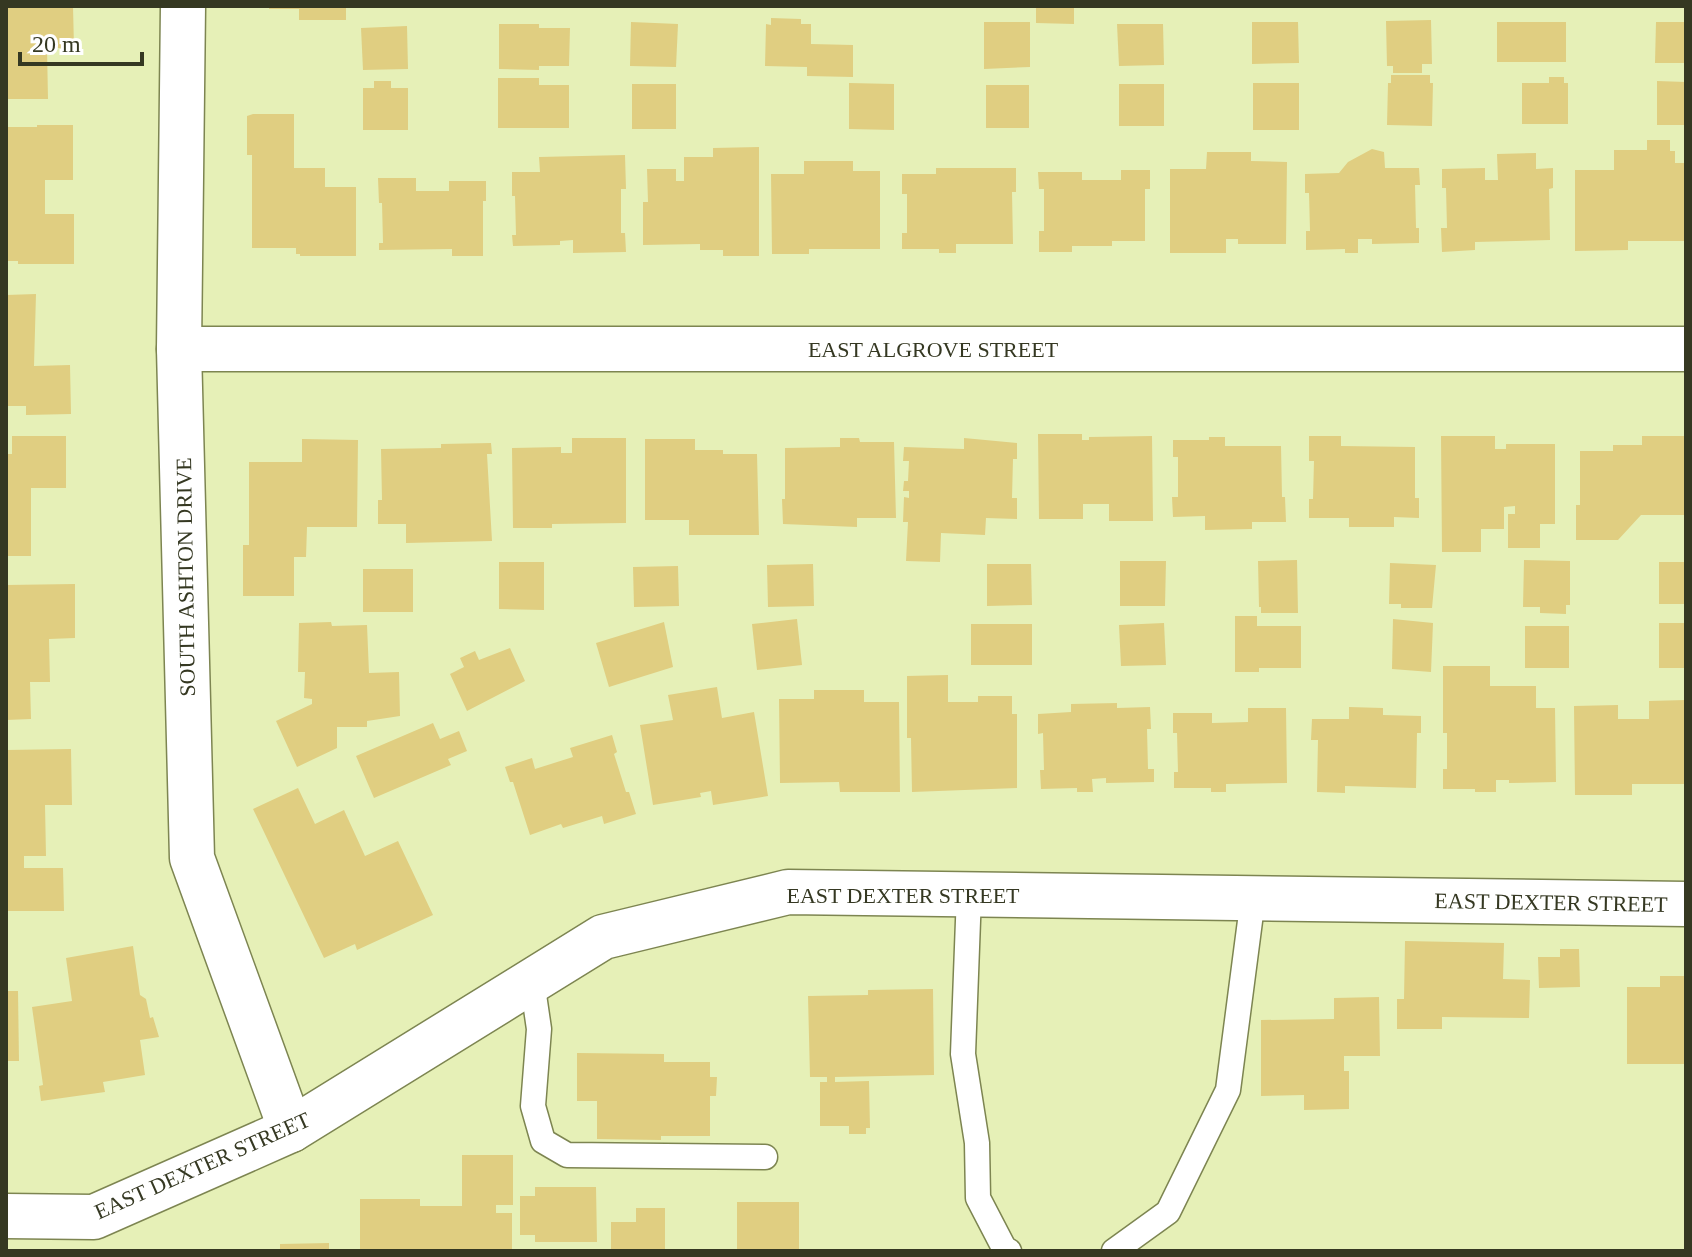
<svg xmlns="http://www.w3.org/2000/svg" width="1692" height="1257" viewBox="0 0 1692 1257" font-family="Georgia,serif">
  <rect width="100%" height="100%" fill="#e6f0b7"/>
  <g fill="#e0ce81">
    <path d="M6,6H73L74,48H47L48,99H6Z"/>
    <path d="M269,6H346V20H299V9H269Z"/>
    <path d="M1036,6H1074V24L1036,23Z"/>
    <path d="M771,18L801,19V24H811V44L853,45V77L807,76V67L765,66L766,24L771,25Z"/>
    <path d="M1431,20L1432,64H1422V73H1393V66H1387L1386,21Z"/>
    <path d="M631,22L678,24L676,67L630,66Z"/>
    <path d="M984,22H1030V67L984,69Z"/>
    <path d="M1252,22H1298L1299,63L1252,64Z"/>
    <rect x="1497" y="22" width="69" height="40"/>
    <path d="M1656,22H1686V63H1655Z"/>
    <path d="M499,24H539V28H570L569,66H539V70L499,69Z"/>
    <path d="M1117,24H1163L1164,65L1119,66Z"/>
    <path d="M407,26L408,69L363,70L361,28Z"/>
    <path d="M1391,75H1430V83H1433L1432,126L1387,125L1388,83H1391Z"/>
    <path d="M1549,77H1564V83H1568V124H1522V83H1549Z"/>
    <path d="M498,78H539V85H569V128H498Z"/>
    <path d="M374,81H391V88H408V130H363V88H374Z"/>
    <path d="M1657,81L1686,82V125H1657Z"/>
    <path d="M849,83L894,84V130L849,129Z"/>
    <rect x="1253" y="83" width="46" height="47"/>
    <rect x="632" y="84" width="44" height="45"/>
    <rect x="1119" y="84" width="45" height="42"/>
    <rect x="986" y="85" width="43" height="43"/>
    <path d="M253,114H294V168H325V187H356V256H300V254H296V248H252V155H247V116Z"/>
    <path d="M37,125H73V180H45V214H74V264H18V261H6V127H37Z"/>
    <path d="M1647,140H1670V151H1675V163H1686V241H1628V250L1575,251V170H1614V150H1647Z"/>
    <path d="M759,147V256H723V250H700V244L643,245V202H648L647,169H676V181H684V157H713V148Z"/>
    <path d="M1372,149L1384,152L1385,168H1419L1420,185H1415L1416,228H1419V243L1372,244V239H1358V253H1345V249L1306,250V231H1310L1309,193H1305V174L1339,173L1348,162Z"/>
    <path d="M1207,152H1251V161L1287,162L1286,244H1238V239H1226V253H1170V169H1206Z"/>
    <path d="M1536,153V169L1553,168V188L1549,189L1550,240L1475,242V250L1442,252L1441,228H1447L1446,188H1442V169L1485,168V180H1498L1497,154Z"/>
    <path d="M625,155L626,189H621V233H625L626,252L573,253V240L560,241V245L513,246L512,235H516L515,196H512V172H540L539,157Z"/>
    <path d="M804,161H853V171H880V249H809V254H772L771,174H804Z"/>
    <path d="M936,168H1016V192H1012L1013,244H956V253H939V249H902V233H907V194H902V174H936Z"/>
    <path d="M1121,170H1150V189H1145V241H1112V246H1072V252H1039V231H1044V189H1039L1038,172H1082V180H1121Z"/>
    <path d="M378,178H416V191H449V181H486V201H483V256H452V249L379,250V243H383L382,203H379Z"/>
    <path d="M36,294L34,366L70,365L71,414L26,415V406H6V295Z"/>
    <path d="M1038,434H1082V440H1089V437L1152,436L1153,521H1109V504H1083V519H1039Z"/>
    <path d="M12,436H66V488H31V556H6V454H12Z"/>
    <path d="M1309,436H1341V446L1415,447V498H1419V518L1394,517V527H1349V518H1309V499H1313L1314,461H1309Z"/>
    <path d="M1441,436H1495V449H1506V444H1555V524H1540V548H1508V514H1515V506L1504,507V529H1481V552H1442Z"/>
    <path d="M1642,436H1686V515H1641L1618,540H1576V505H1580V451H1613V445H1642Z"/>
    <path d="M1209,437H1225V446H1281L1282,497H1285L1286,522H1252V529L1205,530V516L1173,517L1172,497H1178V457H1173V440H1209Z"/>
    <path d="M572,438H626V523L552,524V528H513L512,448L561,447V453H572Z"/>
    <path d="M840,438H859L860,442H894L896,518H857V527L783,524L782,499H785V448L840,447Z"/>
    <path d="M964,438L1017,443V459H1013L1012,498H1017V519L986,518L985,535L941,533L940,562L906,561L908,522H903L904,497L909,498V491H903L904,481H908L909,461H903L904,447L964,449Z"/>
    <path d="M302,439L358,440L357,527H307L306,557H294V596H243V545H249V462H302Z"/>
    <path d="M645,439H695V450H723V454H757L759,535H689V520H645Z"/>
    <path d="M491,443L492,454H487L492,541L406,543V524H378V500H382L381,449L441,448V444Z"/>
    <path d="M1297,560L1298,613H1261V607H1259L1258,561Z"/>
    <path d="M1524,560L1570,561V605H1566V614L1540,613V607H1523Z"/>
    <path d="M1120,561H1166L1165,606H1120Z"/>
    <path d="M499,562H544V610L499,609Z"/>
    <rect x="1659" y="562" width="27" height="42"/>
    <path d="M1390,563L1436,565L1432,608H1401V604H1389Z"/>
    <path d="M813,564L814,606L768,607L767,565Z"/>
    <path d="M987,564H1031L1032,605L987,606Z"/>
    <path d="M678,566L679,606L634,607L633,567Z"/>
    <rect x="363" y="569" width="50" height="43"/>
    <path d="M75,584V638L49,639L50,682H30L31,719L6,720V585Z"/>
    <path d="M1235,616H1257V626H1301V668H1259V672H1235Z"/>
    <path d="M797,619L802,665L757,670L752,624Z"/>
    <path d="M1393,619L1433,623L1431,672L1392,669Z"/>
    <path d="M331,622L332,626L367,625L369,673L399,672L400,716L367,721V727H337V748L297,767L276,721L312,704V699L304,698L305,672H298L299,623Z"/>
    <path d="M664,622L673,667L609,687L596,643Z"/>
    <path d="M1164,623L1166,665L1121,666L1119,625Z"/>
    <rect x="1659" y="623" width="27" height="45"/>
    <rect x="971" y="624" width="61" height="41"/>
    <rect x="1525" y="626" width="44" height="42"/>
    <path d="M510,648L525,681L467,711L450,674L464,667L460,658L475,651L479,660Z"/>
    <path d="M1443,666H1490V686H1536V708H1555L1556,782L1509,783V780H1496V792H1475V789H1443V769H1447V733H1443Z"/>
    <path d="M948,675V702H978V696H1012V714H1017V788L912,792L911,738H907V676Z"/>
    <path d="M717,687L722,718L754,712L768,796L713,805L711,791L700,793L701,797L653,805L640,725L673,720L668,695Z"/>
    <path d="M814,690H864V702H899L900,792H840L839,782L780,783L779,699H814Z"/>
    <path d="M1686,700V784H1632V795H1575L1574,706L1618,705V719H1649V701Z"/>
    <path d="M1117,703V708L1150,707L1151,729H1147L1148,769H1154V782L1106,783V778L1092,779L1093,792H1077V788L1041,789L1040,770H1044L1043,733L1038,734V714L1071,712V704Z"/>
    <path d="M1349,707L1383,708V715L1421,716V733H1417L1416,788L1345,786V793L1317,792L1318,740H1311L1312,719H1349Z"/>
    <path d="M1248,708H1286L1287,783L1226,784V792H1211V788H1174V772H1178L1177,733H1173V713H1212V723L1248,722Z"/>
    <path d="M433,723L440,739L459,731L467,751L448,759L451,765L374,798L356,756Z"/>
    <path d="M612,735L617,752L614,754L626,792H629L636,814L604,824L602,816L563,828L561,824L530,835L513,782H510L505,767L532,758L535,769L573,757L570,748Z"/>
    <path d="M71,749L72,805H45L46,856H24V868H63L64,911H6V750Z"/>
    <path d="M298,788L315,824L344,810L365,856L398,841L433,915L357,950L355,944L324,958L253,809Z"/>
    <path d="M1405,941L1504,943L1503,979L1530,980L1529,1018L1442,1017V1029H1397V999H1404Z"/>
    <path d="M133,946L140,995L146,999L150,1018L153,1017L159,1037L140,1040L145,1075L103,1082L105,1092L41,1101L39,1086L43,1085L32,1007L72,1001L66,958Z"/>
    <path d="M1560,949H1579L1580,987L1539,988L1538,957H1560Z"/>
    <path d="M1660,976H1686V1064H1627V987H1660Z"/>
    <path d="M933,989L934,1075L835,1077V1082L869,1081L870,1128H866V1134H849V1126H820V1082H827V1077H810L808,996L868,995V990Z"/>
    <path d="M6,991H18L19,1061H6Z"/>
    <path d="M1379,997L1380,1056H1344V1071H1349V1109L1304,1110V1095L1261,1096V1020L1334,1019V998Z"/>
    <path d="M577,1053L664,1054V1062H710V1077H717L716,1096H710V1136H661V1140L597,1139V1101H577Z"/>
    <path d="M462,1155H513V1205H496V1213H512V1251H360V1199H420V1206H462Z"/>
    <path d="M535,1187H596L597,1242H535V1235H520V1196H535Z"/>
    <rect x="737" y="1202" width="62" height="49"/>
    <path d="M636,1208H665V1251H611V1222H636Z"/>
    <path d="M329,1243V1251H280V1244Z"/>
  </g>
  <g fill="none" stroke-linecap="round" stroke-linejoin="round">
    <defs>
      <g id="service">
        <path d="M969,894L963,1054L977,1143L978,1198L1004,1248L1009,1251"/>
        <path d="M532,981L539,1029L533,1106L543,1141L567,1155L765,1157"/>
        <path d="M1114,1251L1168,1212L1228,1090L1253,898"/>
      </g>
      <g id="minor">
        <path d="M183,6L179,349L192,858L291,1130"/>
        <path d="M179,349H1686"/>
        <path d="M6,1216L94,1217L291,1130L603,937L788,892L1686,904"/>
      </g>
    </defs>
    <use href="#service" stroke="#7d8551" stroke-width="27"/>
    <use href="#minor" stroke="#7d8551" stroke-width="47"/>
    <use href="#service" stroke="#fff" stroke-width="24"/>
    <use href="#minor" stroke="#fff" stroke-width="44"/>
  </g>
  <g text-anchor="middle" stroke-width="8" stroke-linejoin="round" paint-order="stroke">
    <g font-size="22" fill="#353822" stroke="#fff">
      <text x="933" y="357">EAST ALGROVE STREET</text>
      <text transform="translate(185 577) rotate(-91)" y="8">SOUTH ASHTON DRIVE</text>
      <text x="903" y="903">EAST DEXTER STREET</text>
      <text transform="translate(1551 902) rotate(1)" y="8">EAST DEXTER STREET</text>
      <text transform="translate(202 1165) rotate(-24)" y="8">EAST DEXTER STREET</text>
    </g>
  </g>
  <rect width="1692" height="1257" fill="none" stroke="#353822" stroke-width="16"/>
  <path d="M20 52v12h122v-12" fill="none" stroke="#353822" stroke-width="4"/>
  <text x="32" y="52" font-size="24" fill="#353822" stroke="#ffffff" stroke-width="6" paint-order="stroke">20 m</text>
</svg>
